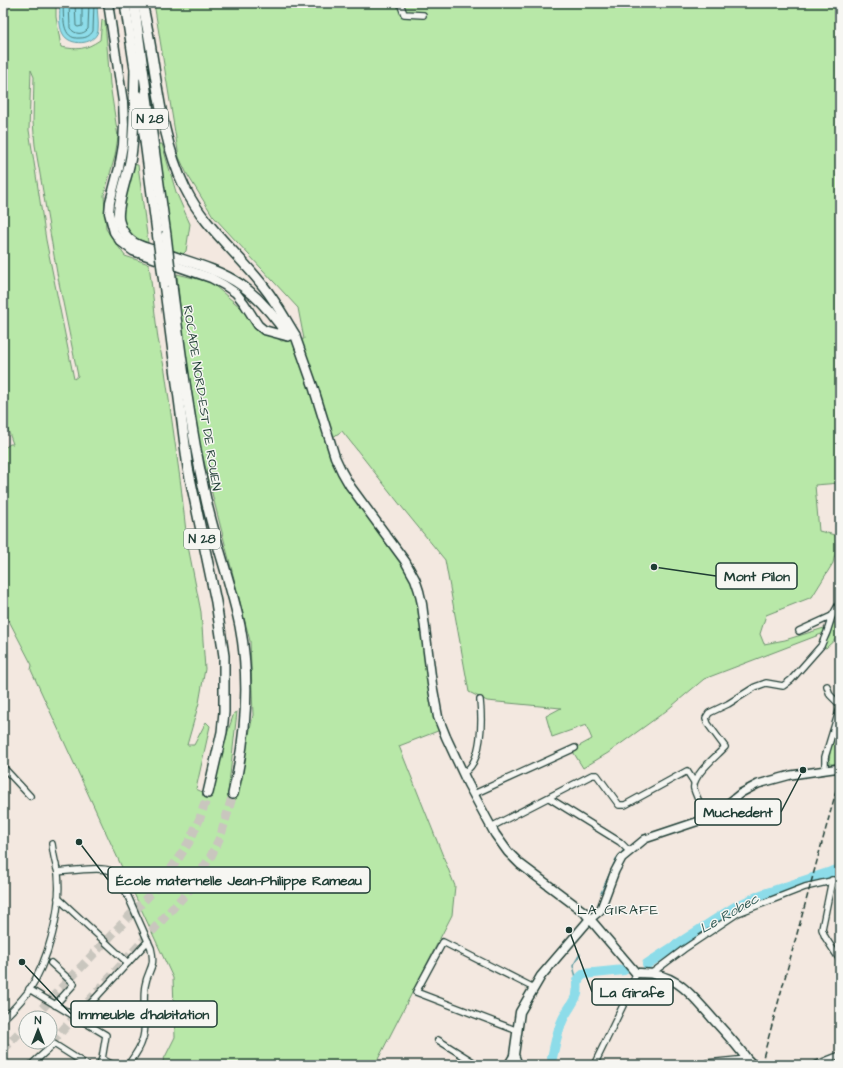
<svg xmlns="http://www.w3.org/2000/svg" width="843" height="1068" viewBox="0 0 843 1068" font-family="'Architects Daughter',sans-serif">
  <rect width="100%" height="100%" fill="#f3e8e0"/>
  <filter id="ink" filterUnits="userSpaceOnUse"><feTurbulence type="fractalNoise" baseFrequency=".025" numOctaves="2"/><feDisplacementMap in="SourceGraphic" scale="8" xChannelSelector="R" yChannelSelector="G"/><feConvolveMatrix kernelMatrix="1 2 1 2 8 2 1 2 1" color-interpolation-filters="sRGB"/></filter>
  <g filter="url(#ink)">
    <g fill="#b8e8a8" stroke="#6c926e" fill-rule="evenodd">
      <path d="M3,3H56V17L61,47C78,50 85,50 100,40L102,20L105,21L110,84L118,137L115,156L104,195L106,229L125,256L149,264L158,339L165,371L181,486L187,541L201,612L205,669L199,703L187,745H194L206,722L210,726L196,789L211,796L222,749L234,713L237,712L228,793L237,794L253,715L250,641L215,505L199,441L182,329L177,274L210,282L281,341L304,339L298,308L213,216L187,174L179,157L154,3H840V483L815,485L819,531L839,536L833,563L812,597L766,615L760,634L764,644L785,640L824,628V633L704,679L666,711L608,753L583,768L572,750L592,739L586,725L552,737L546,716L561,708L487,701L469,692L445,560L405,511L342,431L330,439L346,476L413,570L443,729L399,746L455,886L452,915L375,1065H161L175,1037L173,978L31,670L32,665L6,615L3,606V449L10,444H13L3,416ZM31,70L34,77L33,122L35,145L57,273L78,376L74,379L46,240L29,130Z"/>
      <path d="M158,144H162L176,192L190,224L186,251L182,255L177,253L170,248Z"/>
      <path d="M133,164L138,165L148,243C106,229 124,195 133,164Z"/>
      <path d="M840,619V635L826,648L822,647L829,637L833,624Z"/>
      <path d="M840,717V764H829L830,752Z"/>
    </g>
    <path fill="#8ddce9" stroke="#619ca1" d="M60,3H97C97,12 99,22 98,31C94,46 69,46 63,34C58,26 60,12 60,3Z"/>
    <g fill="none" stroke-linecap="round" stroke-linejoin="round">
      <g stroke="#4b7d7c" stroke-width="1">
        <path d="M63,3C64,16 61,40 80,38C86,38 90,36 93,31L94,3"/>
        <path d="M69,3L70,28C75,35 83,35 88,29L89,3"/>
        <path d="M75,3L76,26L78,27L82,26V3"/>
      </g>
      <g stroke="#619ca1" stroke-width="1.5">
        <path d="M601,893L616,859L624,850"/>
        <path d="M577,981L573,966L580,954"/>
      </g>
      <g stroke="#8ddce9" stroke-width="10">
        <path d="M647,964L735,907L761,895L840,869"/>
        <path d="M552,1058C555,1045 557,1031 563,1019C567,1011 574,1002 577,994C579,984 574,981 584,974L624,970"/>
      </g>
      <g stroke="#c9c6be" stroke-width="9" stroke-dasharray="9 4.5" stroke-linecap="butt">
        <path d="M33,1018L155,889L174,865L189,842L200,818L208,793"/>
        <path d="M3,1050L26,1025"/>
        <path d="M43,1052L190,889L211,856L221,835L233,794"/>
      </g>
      <defs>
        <g id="minor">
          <path d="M400,3L404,14L423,15"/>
          <path d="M799,631L832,616"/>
          <path d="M827,686L830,695L840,705"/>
          <path d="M3,767L30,796"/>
          <path d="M825,770V757L840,708"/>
          <path d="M463,773C483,763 482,719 480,700"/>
          <path d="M474,794L575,748"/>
          <path d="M549,798L620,842L629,851"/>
          <path d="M707,819C703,809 697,799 694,789C691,776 717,756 725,747L708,724L706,718L709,713L728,704L755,687L766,683L783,686L791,680L821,646L827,632L832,616L840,602"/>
          <path d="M491,827L592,775H597L619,805H625L687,771L694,782"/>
          <path d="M58,872C70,871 101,866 111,871C116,874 119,878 122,883L151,948C156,969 148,968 145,986C142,1003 148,1026 142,1041C140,1049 133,1058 128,1065"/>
          <path d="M832,880L822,929L825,937L840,960"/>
          <path d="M58,898L128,963"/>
          <path d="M51,963L74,984L55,1005"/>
          <path d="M652,973L684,949L738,913L805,887L840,879"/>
          <path d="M29,989L106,1035L102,1059L99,1065"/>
          <path d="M78,1017L148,941"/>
          <path d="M3,1019C12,1011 20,1002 28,992C48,962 62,910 58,874C58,871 56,868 56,865C54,858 53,851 52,844"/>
          <path d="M518,1031L416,992L443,942L534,988"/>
          <path d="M438,1040L478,1065"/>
          <path d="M102,1059L113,1065"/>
          <path d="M31,1065L54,1044L87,1065"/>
          <path d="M594,1065L631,989L636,973"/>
          <path d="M705,1065L707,1063L747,1059"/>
          <path d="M815,1065L840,1055"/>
        </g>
        <g id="tertiary">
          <path d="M589,920L600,911L615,871L622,858L645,839L711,817L741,793L758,784L791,775L840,768"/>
          <path d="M508,1065L514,1055"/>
        </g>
        <g id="secondary">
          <path d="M108,3L123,102L124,124L123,145L119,168L110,202L109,213L114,232L120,241L133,251L211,278L224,285L236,293L244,303L258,325L264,330L286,336L295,335L313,386L335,457L342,472L350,486L405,561L415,579L419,591L422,604L432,684L438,717L446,737L468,784L495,834L508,852L520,864L584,912L636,973C675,971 690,993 713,1019C725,1032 737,1045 747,1059L751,1063L757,1065"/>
          <path d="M518,1065L514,1055L520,1012L541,976L589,920"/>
        </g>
        <g id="trunk">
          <path d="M125,3L136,76"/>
          <path d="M134,3L166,235"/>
          <path d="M142,3C157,64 157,130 185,188C204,227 238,253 264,287C276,302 285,319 295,335"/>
          <path d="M135,71C134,99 135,128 131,156C129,173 115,207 119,221C121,230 127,238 134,243C143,248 153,250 163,253C189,262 218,269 241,285C261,299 275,317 288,336"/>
          <path d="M139,96L157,232"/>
          <path d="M164,283L188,468L216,602L224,656V712L222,732L208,793"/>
          <path d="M172,286C181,356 190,426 205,495C214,539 231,582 240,626C251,683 246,738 233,794"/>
        </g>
      </defs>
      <use href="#minor" stroke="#1f3d34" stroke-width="8"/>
      <use href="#tertiary" stroke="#1f3d34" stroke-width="10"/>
      <use href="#secondary" stroke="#1f3d34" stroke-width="11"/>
      <use href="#trunk" stroke="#1f3d34" stroke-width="12"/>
      <use href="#minor" stroke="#f6f6f2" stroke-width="5.5"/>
      <use href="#tertiary" stroke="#f6f6f2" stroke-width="7"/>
      <use href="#secondary" stroke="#f6f6f2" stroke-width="8"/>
      <use href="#trunk" stroke="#f6f6f2" stroke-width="9"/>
      <path stroke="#1f3d34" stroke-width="1.5" stroke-dasharray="6 3" stroke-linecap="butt" d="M761,1065L840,777"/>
      <defs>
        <g id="trunk-bridge">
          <path d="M157,232L164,283"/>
          <path d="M166,235L172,286"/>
        </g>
      </defs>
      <use href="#trunk-bridge" stroke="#1f3d34" stroke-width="12" stroke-linecap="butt"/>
      <use href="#trunk-bridge" stroke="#f6f6f2" stroke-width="9"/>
    </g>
  </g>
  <g text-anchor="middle" stroke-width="3" stroke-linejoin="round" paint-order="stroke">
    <g fill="#f6f6f2" stroke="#60746d" stroke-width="1">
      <rect x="132" y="109" width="36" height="20" rx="3"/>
      <rect x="184" y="529" width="36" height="20" rx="3"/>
    </g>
    <g font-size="12" font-weight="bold" fill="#1f3d34">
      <text x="150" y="123">N 28</text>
      <text x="202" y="543">N 28</text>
    </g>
    <g font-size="13" fill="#1f3d34" stroke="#f6f6f2">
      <text transform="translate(203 398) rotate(81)" y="5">ROCADE NORD-EST DE ROUEN</text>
    </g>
    <g font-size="14" letter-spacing="1" fill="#1f3d34" stroke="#f6f6f2">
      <text x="618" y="914">LA GIRAFE</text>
    </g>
    <g font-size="14" font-style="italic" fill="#355d58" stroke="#f6f6f2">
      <text transform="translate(729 913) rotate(-30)" y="5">Le Robec</text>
    </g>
  </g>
  <path fill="none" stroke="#1f3d34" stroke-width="1.5" d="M654 567L716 576M803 770L781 812M79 842L108 880M569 930L592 992M22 962L71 1014"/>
  <g fill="#1f3d34" stroke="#f6f6f2" stroke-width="1.5">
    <circle cx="654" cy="567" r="4"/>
    <circle cx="803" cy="770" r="4"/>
    <circle cx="79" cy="842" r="4"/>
    <circle cx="569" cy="930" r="4"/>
    <circle cx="22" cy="962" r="4"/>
  </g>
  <g fill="#f6f6f2" stroke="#1f3d34" stroke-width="1.5">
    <rect x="716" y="563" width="81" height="26" rx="4"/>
    <rect x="695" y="799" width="86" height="26" rx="4"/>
    <rect x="108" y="867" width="262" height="26" rx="4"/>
    <rect x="592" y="979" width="81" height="26" rx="4"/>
    <rect x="71" y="1001" width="146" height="26" rx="4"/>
  </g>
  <g font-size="14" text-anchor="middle" font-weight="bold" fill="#1f3d34">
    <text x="757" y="581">Mont Pilon</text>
    <text x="738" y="817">Muchedent</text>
    <text x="239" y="885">École maternelle Jean-Philippe Rameau</text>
    <text x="632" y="997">La Girafe</text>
    <text x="144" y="1019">Immeuble d'habitation</text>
  </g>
  <rect width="843" height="1068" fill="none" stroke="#f6f6f2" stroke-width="16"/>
  <rect x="8" y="8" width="827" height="1052" fill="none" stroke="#1f3d34" stroke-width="1.5" filter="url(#ink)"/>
  <g transform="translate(38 1030)"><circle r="19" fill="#f6f6f2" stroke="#a0aca6"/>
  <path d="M0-3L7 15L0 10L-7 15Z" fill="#1f3d34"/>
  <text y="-6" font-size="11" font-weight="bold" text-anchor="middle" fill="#1f3d34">N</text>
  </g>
</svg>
